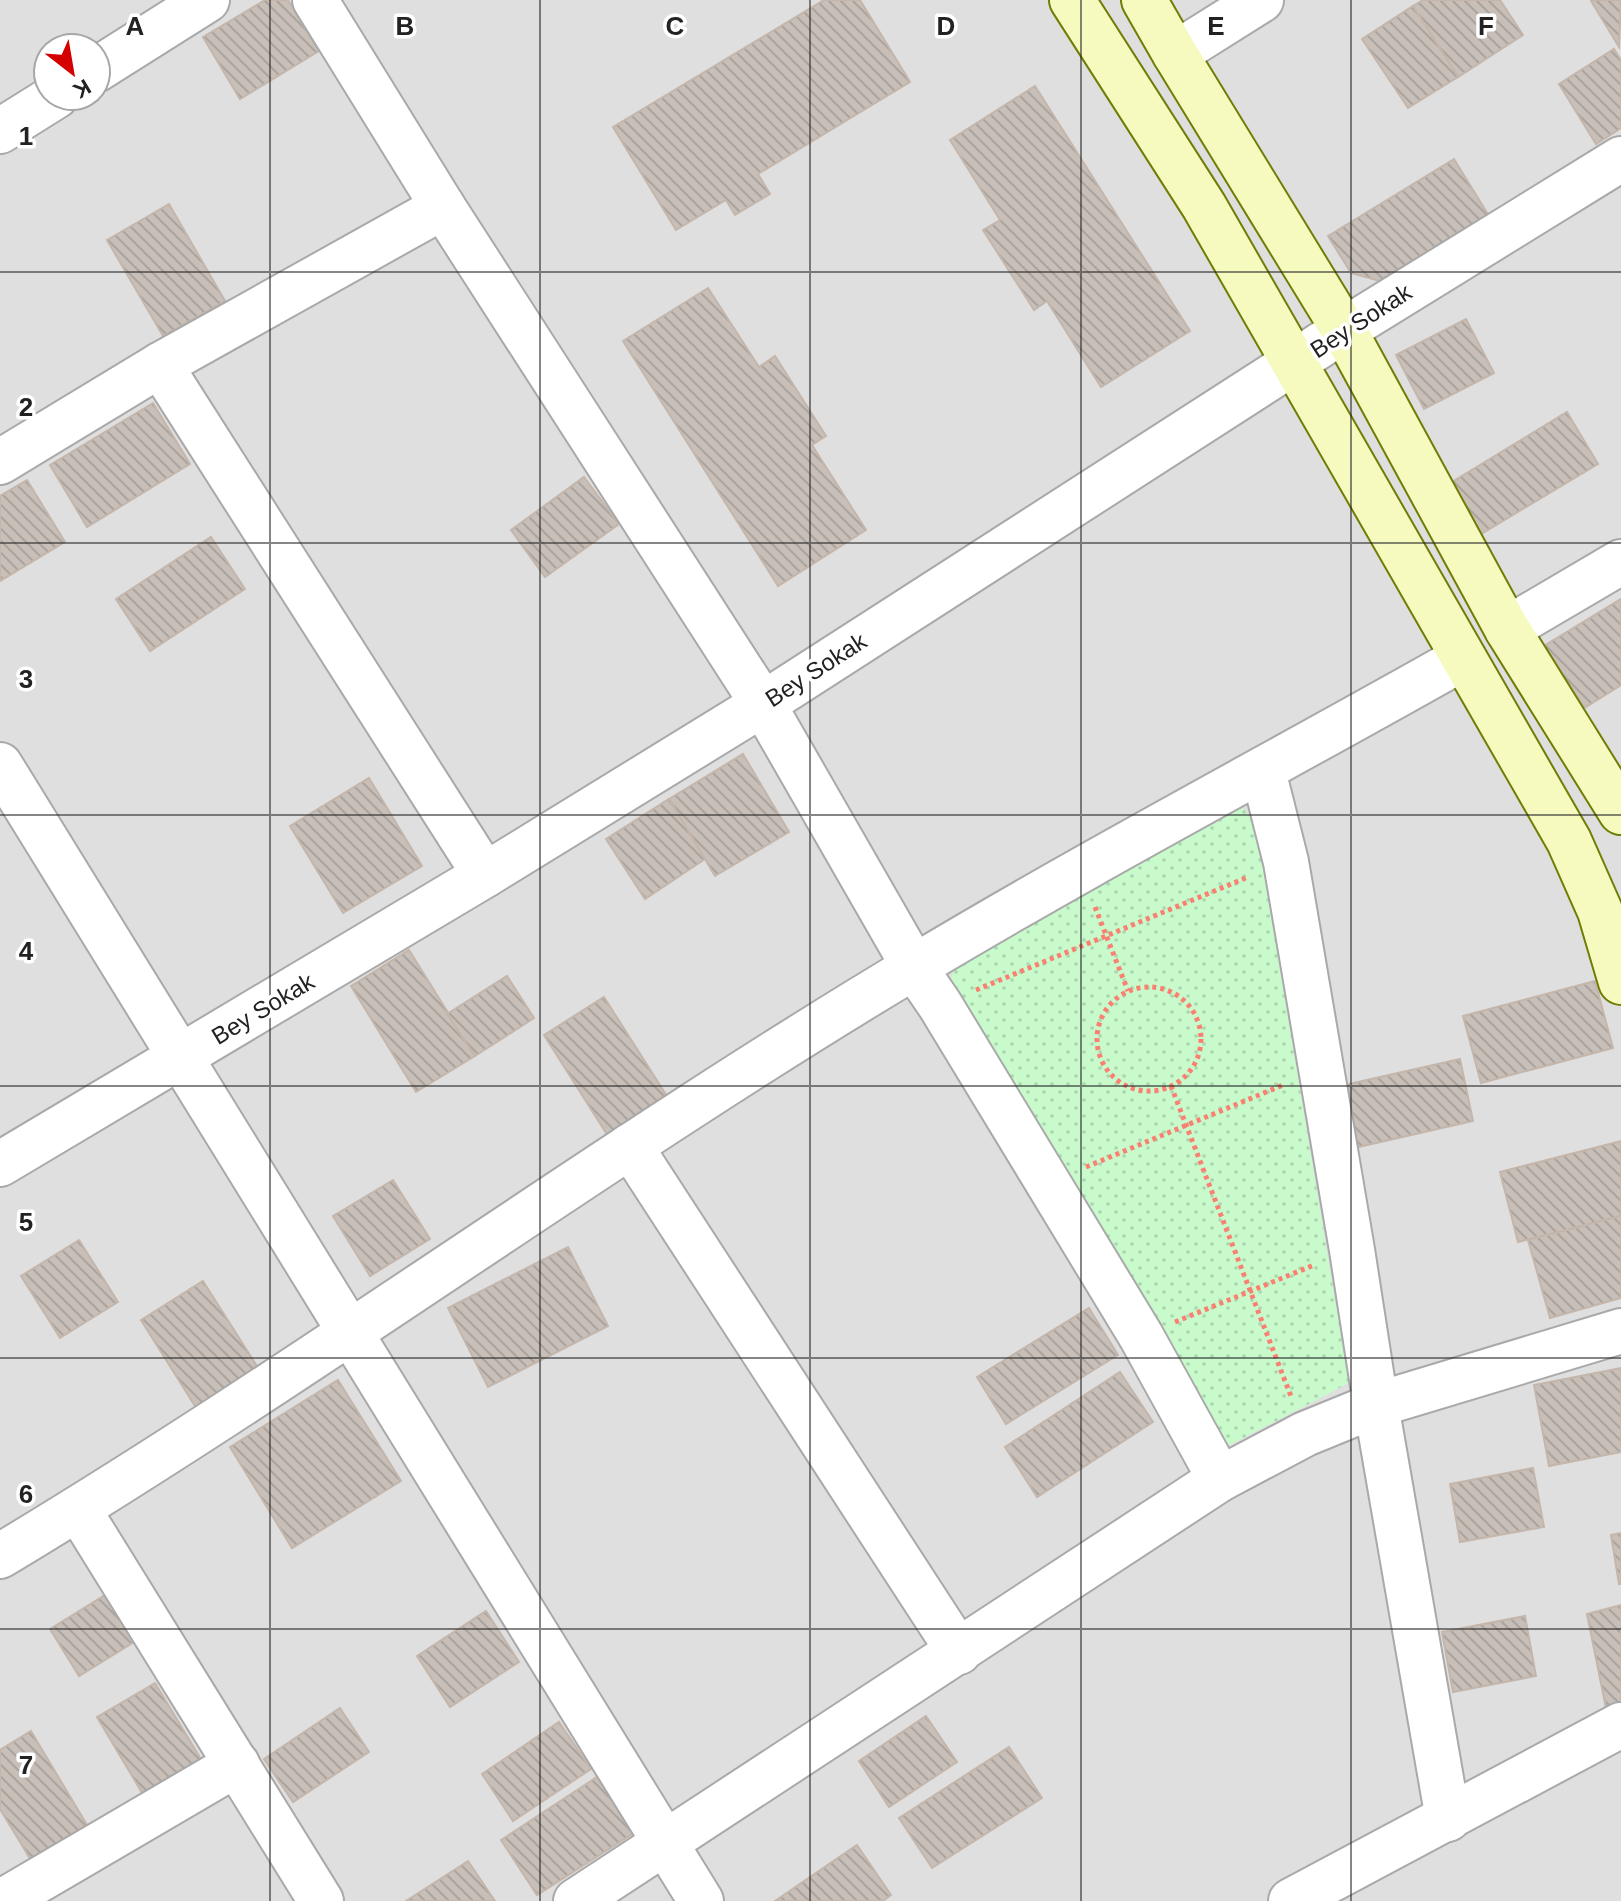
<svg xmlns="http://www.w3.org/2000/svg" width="1621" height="1901" viewBox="0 0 1621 1901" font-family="Helvetica,sans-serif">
  <defs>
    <pattern id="park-dots" width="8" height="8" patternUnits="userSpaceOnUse" patternTransform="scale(2)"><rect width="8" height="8" fill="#c8facc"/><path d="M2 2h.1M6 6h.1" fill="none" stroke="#acd6af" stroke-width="1.8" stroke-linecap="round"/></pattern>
    <pattern id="building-back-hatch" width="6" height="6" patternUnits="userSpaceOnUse" patternTransform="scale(2)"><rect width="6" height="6" fill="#c7bfb8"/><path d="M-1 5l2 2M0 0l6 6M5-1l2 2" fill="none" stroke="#aba49e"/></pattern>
  </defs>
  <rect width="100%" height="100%" fill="#f2efe9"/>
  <path fill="#e0dfdf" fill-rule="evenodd" d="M0,0H1621V1901H0ZM48,48H96V96H48Z"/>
  <path fill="url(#park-dots)" d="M1237,801L1256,824L1349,1383L1228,1446L951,978L959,957Z"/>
  <g fill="url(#building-back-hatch)" stroke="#c4b6ab" stroke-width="2">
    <path d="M265,0H288L319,51L240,99L203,37Z"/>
    <path d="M824,0H860L910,82L758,174L770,194L735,215L726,200L676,230L613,127Z"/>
    <path d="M1423,0H1500L1523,35L1458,77L1413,6Z"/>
    <path d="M1593,0H1621L1619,47L1591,1Z"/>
    <path d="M1413,6L1458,77L1408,108L1362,39Z"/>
    <path d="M1614,49L1621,60V128L1596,144L1559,84Z"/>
    <path d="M1035,86L1190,331L1101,387L1047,301L1034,310L983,230L1000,220L950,140Z"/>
    <path d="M1454,159L1489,216L1383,282L1351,273L1328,236Z"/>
    <path d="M169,204L225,301L163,336L107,240Z"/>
    <path d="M708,288L759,367L775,356L826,436L812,445L866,530L778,586L623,341Z"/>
    <path d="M1466,319L1494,373L1424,409L1396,355Z"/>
    <path d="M153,403L190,464L87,527L50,465Z"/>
    <path d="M1567,412L1598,464L1478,536L1447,485Z"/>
    <path d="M584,477L619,524L545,577L511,530Z"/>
    <path d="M27,480L65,542L0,581V496Z"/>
    <path d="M211,537L245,589L150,651L116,599Z"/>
    <path d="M1621,599V685L1581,710L1542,647Z"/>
    <path d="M743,754L789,832L715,876L669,799Z"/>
    <path d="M369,778L422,866L343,913L290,826Z"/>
    <path d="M669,799L705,859L645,899L606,839Z"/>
    <path d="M409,950L475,1056L416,1092L351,986Z"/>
    <path d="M507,976L534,1018L475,1056L447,1014Z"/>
    <path d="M1595,981L1613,1048L1481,1083L1463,1016Z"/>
    <path d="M604,997L670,1101L610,1139L544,1035Z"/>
    <path d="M1460,1059L1473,1121L1354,1148L1340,1086Z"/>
    <path d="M1621,1141V1216L1518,1242L1500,1172Z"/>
    <path d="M393,1180L430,1239L370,1276L333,1216Z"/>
    <path d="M1621,1216V1298L1550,1318L1528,1240Z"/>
    <path d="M79,1240L118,1302L60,1338L21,1276Z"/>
    <path d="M568,1247L608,1326L488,1387L448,1308Z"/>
    <path d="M203,1281L262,1374L200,1414L141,1320Z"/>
    <path d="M1089,1308L1118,1355L1006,1424L977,1377Z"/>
    <path d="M1621,1368V1452L1549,1466L1534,1385Z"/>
    <path d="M1120,1372L1153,1422L1037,1497L1005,1447Z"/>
    <path d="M338,1380L401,1481L292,1548L230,1447Z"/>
    <path d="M1533,1468L1544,1527L1460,1542L1450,1484Z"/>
    <path d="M1621,1533V1584H1619L1611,1535Z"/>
    <path d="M110,1592L139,1639L79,1676L50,1629Z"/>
    <path d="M1621,1605V1704L1607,1713L1587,1614Z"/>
    <path d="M486,1611L519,1662L450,1707L417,1656Z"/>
    <path d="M1525,1616L1536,1676L1453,1692L1442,1632Z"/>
    <path d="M155,1683L202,1761L144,1796L97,1717Z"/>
    <path d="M340,1708L369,1752L293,1802L264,1759Z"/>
    <path d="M926,1716L957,1762L889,1807L859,1761Z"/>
    <path d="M559,1722L591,1769L513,1821L482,1774Z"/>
    <path d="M31,1731L87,1825L31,1860L0,1809V1750Z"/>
    <path d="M1009,1747L1042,1798L932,1868L899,1818Z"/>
    <path d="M600,1775L637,1831L537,1895L501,1840Z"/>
    <path d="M857,1845L891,1895L883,1901H775Z"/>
    <path d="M468,1861L495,1901H406Z"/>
  </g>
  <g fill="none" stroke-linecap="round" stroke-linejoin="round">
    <defs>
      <g id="street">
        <path d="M315,0L443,207L763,704L914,967L940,1005L1141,1336L1220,1479"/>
        <path d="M1175,54L1261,0"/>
        <path d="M96,70L207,0"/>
        <path d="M0,131L56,96"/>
        <path d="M160,365L485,875"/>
        <path d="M0,462L160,365L443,207"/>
        <path d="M1507,629L1621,562"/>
        <path d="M0,765L701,1901"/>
        <path d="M1263,771L1286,862L1352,1250L1376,1405L1448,1819"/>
        <path d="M630,1146L959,1652"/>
        <path d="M0,1164L485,875L763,704L1344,330L1621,159"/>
        <path d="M78,1509L321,1901"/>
        <path d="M0,1556C311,1369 603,1153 914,967C1094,859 1281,761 1463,658"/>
        <path d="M3,1901L237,1764"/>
        <path d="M576,1901L1220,1479L1305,1434L1376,1405L1621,1331"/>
        <path d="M1291,1901L1621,1725"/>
      </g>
      <g id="secondary">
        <path d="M1072,0L1204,206L1569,841L1600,911L1621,982"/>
        <path d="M1144,0L1175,54L1344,330L1507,629L1621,812"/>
      </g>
    </defs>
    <use href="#street" stroke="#a9a9a9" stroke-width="48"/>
    <use href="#secondary" stroke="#707d05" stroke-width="48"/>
    <g stroke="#fa8072" stroke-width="5" stroke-dasharray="4 4" stroke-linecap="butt">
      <path d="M1095,907L1128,991"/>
      <circle cx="1149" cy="1039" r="52"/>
      <path d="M976,990L1248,877"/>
      <path d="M1171,1086L1292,1399"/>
      <path d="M1086,1167L1283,1085"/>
      <path d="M1175,1322L1314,1265"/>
    </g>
    <use href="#street" stroke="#fff" stroke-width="44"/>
    <use href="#secondary" stroke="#f7fabf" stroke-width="44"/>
  </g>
  <path fill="none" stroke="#222" stroke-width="2" stroke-opacity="0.55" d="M270,0V1901M540,0V1901M810,0V1901M1081,0V1901M1351,0V1901M0,272H1621M0,543H1621M0,815H1621M0,1086H1621M0,1358H1621M0,1629H1621"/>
  <g text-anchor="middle" stroke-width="7" stroke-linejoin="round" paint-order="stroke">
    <g font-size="24" fill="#222" stroke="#fff">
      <text transform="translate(1361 321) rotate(-33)" y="8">Bey Sokak</text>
      <text transform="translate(816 670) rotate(-33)" y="8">Bey Sokak</text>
      <text transform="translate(263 1009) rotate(-31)" y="8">Bey Sokak</text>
    </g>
  </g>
  <g font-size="26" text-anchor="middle" font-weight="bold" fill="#222" stroke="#fff" stroke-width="7" stroke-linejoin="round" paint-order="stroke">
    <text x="135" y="35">A</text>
    <text x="405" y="35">B</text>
    <text x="675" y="35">C</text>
    <text x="946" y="35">D</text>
    <text x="1216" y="35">E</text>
    <text x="1486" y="35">F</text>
    <text x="26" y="145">1</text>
    <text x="26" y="416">2</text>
    <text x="26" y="688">3</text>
    <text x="26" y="960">4</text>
    <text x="26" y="1231">5</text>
    <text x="26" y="1503">6</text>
    <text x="26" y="1774">7</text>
  </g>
  <g transform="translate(72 72) rotate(149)"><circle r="38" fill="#ffffff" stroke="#a7a7a7" stroke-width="2"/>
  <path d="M0-6L14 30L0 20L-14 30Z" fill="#d40000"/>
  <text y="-12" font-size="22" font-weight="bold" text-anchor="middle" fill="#222222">K</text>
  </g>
</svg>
